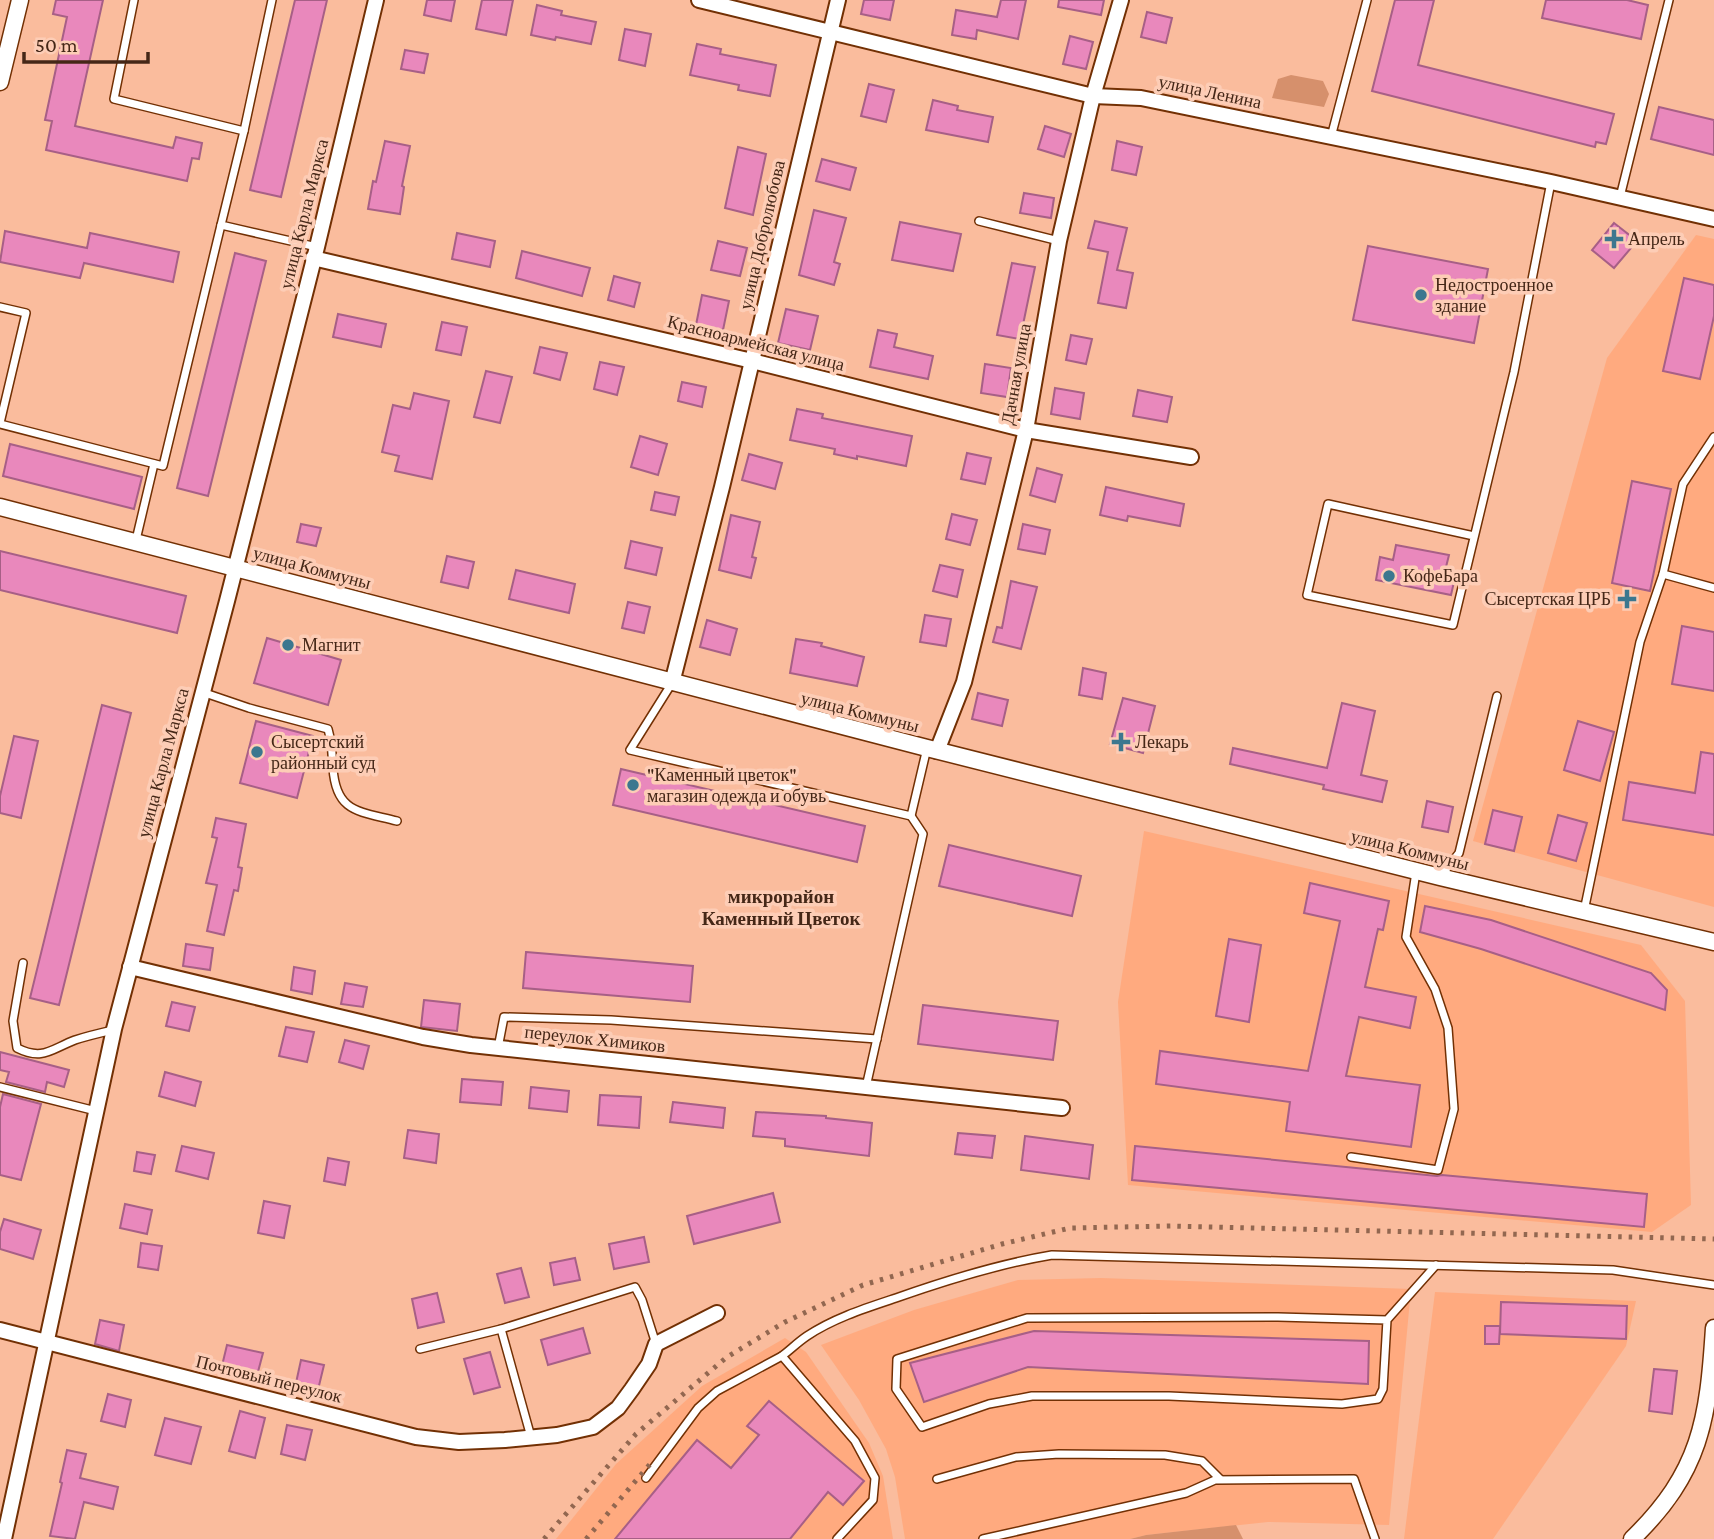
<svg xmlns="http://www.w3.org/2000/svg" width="1714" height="1539" viewBox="0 0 1714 1539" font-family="'Crimson Pro',serif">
  <rect width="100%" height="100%" fill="#fabc9d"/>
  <g fill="#ffaa7f">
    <path d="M1696,235L1714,239V907L1473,841L1607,358Z"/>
    <path d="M1144,831L1641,945L1685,1001L1691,1205L1652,1232L1128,1185L1118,1002Z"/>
    <path d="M1101,1278L1411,1289L1389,1525L1268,1522L1146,1535L1130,1539H905L895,1477L886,1449L859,1400L821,1345L914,1310L1018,1280Z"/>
    <path d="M1435,1292L1636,1301L1626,1346L1493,1539H1404Z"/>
    <path d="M785,1338L806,1352L869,1443L883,1476L893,1539H556L616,1464L702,1386Z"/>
  </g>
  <g fill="#d6906c">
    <path d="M1291,75L1323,81L1329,94L1324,107L1272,98L1278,79Z"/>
    <path d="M1236,1525L1243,1539H1130L1146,1535Z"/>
  </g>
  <g fill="#e988bc" stroke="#a75f86" stroke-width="2">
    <path d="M56,0H103L75,126L173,148L176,137L202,143L199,159L192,158L187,181L46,150L52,121L45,120L67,17L53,14Z"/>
    <path d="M295,0H327L281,197L250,190Z"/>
    <path d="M427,0H455L451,21L424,15Z"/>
    <path d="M482,0H513L506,35L476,29Z"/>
    <path d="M864,0H894L890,20L861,14Z"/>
    <path d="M1001,0H1026L1018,39L977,30L976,39L952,35L956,10L997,17Z"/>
    <path d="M1059,0H1104L1101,15L1058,7Z"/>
    <path d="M1395,0H1434L1418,65L1614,114L1606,144L1596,142L1595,147L1372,91Z"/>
    <path d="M1546,0H1627L1648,5L1641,39L1542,18Z"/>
    <path d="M537,5L562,11L561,15L596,22L591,44L556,37L555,40L531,35Z"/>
    <path d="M1147,12L1172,18L1166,43L1141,37Z"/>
    <path d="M625,29L651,34L645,66L619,60Z"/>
    <path d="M1070,36L1093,42L1086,69L1063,64Z"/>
    <path d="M697,44L721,49L720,54L776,65L770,96L738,90L739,85L690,75Z"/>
    <path d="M405,50L428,54L424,73L401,69Z"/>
    <path d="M869,84L894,90L886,122L861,116Z"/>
    <path d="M933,100L958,106L957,110L993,117L988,142L926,130Z"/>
    <path d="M1659,107L1714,120V155L1651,139Z"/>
    <path d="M1045,126L1071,134L1064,157L1038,149Z"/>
    <path d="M385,141L410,146L402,186L404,187L400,214L368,209L373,181L376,182Z"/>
    <path d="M1117,141L1142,147L1136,175L1112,170Z"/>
    <path d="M738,147L766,154L753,215L725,208Z"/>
    <path d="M822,159L856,168L850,190L816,181Z"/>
    <path d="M1024,193L1054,198L1051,218L1020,213Z"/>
    <path d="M814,210L846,218L834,262L840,264L834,285L799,275Z"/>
    <path d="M1095,221L1127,228L1117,270L1133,273L1126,308L1098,303L1108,252L1088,248Z"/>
    <path d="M900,222L961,234L953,271L892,260Z"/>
    <path d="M1614,223L1637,241L1614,268L1592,250Z"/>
    <path d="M5,231L87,248L90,233L179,252L173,282L84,263L80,278L0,262Z"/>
    <path d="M457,233L495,241L490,267L452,259Z"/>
    <path d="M718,241L747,248L740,276L711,270Z"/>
    <path d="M1368,246L1488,269L1474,343L1353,320Z"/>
    <path d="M522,251L590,268L582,296L516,278Z"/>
    <path d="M235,253L266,261L208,496L177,488Z"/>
    <path d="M1012,263L1035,267L1020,339L997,335Z"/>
    <path d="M614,276L640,283L634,307L608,300Z"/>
    <path d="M1684,278L1714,285V316L1700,379L1663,371Z"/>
    <path d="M702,295L729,301L723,330L696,325Z"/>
    <path d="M786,309L818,316L810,350L778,343Z"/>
    <path d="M338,314L386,324L381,347L333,337Z"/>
    <path d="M442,322L467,327L461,355L436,350Z"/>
    <path d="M878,330L897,334L894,347L933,356L928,379L870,367Z"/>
    <path d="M1071,335L1092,339L1086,364L1066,360Z"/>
    <path d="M540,347L567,353L560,380L534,373Z"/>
    <path d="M600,362L624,367L617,395L594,389Z"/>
    <path d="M985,364L1011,368L1007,397L981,393Z"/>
    <path d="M486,371L512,377L500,423L474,417Z"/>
    <path d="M682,382L706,387L702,407L678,401Z"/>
    <path d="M1055,388L1084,393L1080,419L1051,414Z"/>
    <path d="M1138,390L1172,397L1167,422L1133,416Z"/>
    <path d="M414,393L449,401L432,479L395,471L399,456L382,452L393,405L410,409Z"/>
    <path d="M797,409L823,414L822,418L912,436L906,466L857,456V459L834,454L835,449L790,440Z"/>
    <path d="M640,436L667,444L658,475L631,467Z"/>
    <path d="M10,444L142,477L134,509L3,476Z"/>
    <path d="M967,453L991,458L985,484L961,479Z"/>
    <path d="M749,454L782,463L775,489L742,480Z"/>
    <path d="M1037,468L1062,475L1055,502L1030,495Z"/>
    <path d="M1632,481L1671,489L1650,591L1612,583Z"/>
    <path d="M1106,487L1184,504L1180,526L1128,516L1127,521L1100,515Z"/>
    <path d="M655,492L679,497L675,515L651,510Z"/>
    <path d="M952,514L977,520L970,545L946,539Z"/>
    <path d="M731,515L760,522L752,557L756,558L751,578L719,570Z"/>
    <path d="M301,524L321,528L316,546L297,542Z"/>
    <path d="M1023,524L1050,530L1045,554L1018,549Z"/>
    <path d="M631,541L662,548L656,575L625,568Z"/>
    <path d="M1396,545L1449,555L1445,571L1456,573L1451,595L1376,580L1380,557L1393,560Z"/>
    <path d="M0,551L186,596L177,633L0,590Z"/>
    <path d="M447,556L474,562L468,588L441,582Z"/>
    <path d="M940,565L963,570L957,597L933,591Z"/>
    <path d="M516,570L575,584L569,613L509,599Z"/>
    <path d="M1011,581L1037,587L1021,649L993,642L997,627L1002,628Z"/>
    <path d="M628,602L650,607L644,633L622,628Z"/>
    <path d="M925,615L951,619L946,646L920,642Z"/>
    <path d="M707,620L737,629L730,655L700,647Z"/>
    <path d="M1682,626L1714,632V691L1672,684Z"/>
    <path d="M267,638L341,660L328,705L254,683Z"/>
    <path d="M796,639L822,643L821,646L864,657L857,686L790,673Z"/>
    <path d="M1083,668L1106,673L1102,699L1079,695Z"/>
    <path d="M978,693L1008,700L1002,726L972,719Z"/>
    <path d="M1123,698L1155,706L1143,753L1110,744Z"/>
    <path d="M1342,703L1375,711L1361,775L1387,781L1382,802L1323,789L1324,785L1230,764L1233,748L1327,768Z"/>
    <path d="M102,705L131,713L59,1005L30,998Z"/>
    <path d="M256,721L313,736L297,798L240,783Z"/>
    <path d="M1578,721L1614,732L1600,781L1564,770Z"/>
    <path d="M14,736L38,741L21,818L0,813V796Z"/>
    <path d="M1701,752L1714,754V835L1623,820L1629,782L1695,793Z"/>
    <path d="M621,769L865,826L857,862L613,805Z"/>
    <path d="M1427,801L1453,807L1448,832L1422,827Z"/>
    <path d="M1493,810L1522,817L1514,851L1485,844Z"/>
    <path d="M1558,815L1587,823L1576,861L1548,853Z"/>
    <path d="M216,818L246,824L238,867L242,868L238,891L234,890L224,935L207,931L217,885L206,883L217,838L212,837Z"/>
    <path d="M949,845L1081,876L1072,916L939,886Z"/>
    <path d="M1310,883L1389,901L1383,930L1378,929L1365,987L1416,997L1410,1028L1359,1017L1346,1076L1420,1085L1411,1147L1286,1131L1290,1102L1156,1084L1160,1051L1308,1071L1340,921L1304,913Z"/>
    <path d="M1425,906L1491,920L1651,973L1667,990L1665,1010L1481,949L1420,932Z"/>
    <path d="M1229,939L1261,945L1249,1022L1216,1016Z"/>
    <path d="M186,944L213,948L210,970L183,966Z"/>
    <path d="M526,952L693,966L690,1002L523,988Z"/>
    <path d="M294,967L315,971L312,994L291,990Z"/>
    <path d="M345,983L367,987L363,1007L341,1004Z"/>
    <path d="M424,1000L460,1004L457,1031L421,1027Z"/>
    <path d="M172,1002L195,1007L189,1031L166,1026Z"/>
    <path d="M923,1005L1058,1021L1053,1060L918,1044Z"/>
    <path d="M286,1027L314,1032L307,1062L279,1056Z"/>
    <path d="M345,1040L369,1046L363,1069L339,1062Z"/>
    <path d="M0,1052L69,1070L64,1087L47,1082L45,1092L6,1082L9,1072L0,1070Z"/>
    <path d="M165,1072L201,1082L195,1106L159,1096Z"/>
    <path d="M462,1079L503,1082L501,1105L460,1102Z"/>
    <path d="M531,1087L569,1091L567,1112L529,1108Z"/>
    <path d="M3,1094L41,1104L21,1180L0,1175V1107Z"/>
    <path d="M600,1095L641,1097L639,1128L598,1125Z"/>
    <path d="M673,1102L725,1108L723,1128L670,1122Z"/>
    <path d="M756,1112L826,1116V1118L872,1123L869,1156L785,1146V1139L753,1136Z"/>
    <path d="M408,1130L439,1134L436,1163L404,1158Z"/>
    <path d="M958,1133L995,1136L992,1158L955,1154Z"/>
    <path d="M1025,1136L1093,1145L1089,1179L1021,1170Z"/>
    <path d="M182,1146L214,1153L208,1179L176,1171Z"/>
    <path d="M1135,1146L1437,1176L1442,1175L1647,1194L1644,1227L1132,1180Z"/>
    <path d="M137,1152L155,1155L151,1174L134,1171Z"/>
    <path d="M328,1158L349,1162L345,1185L324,1181Z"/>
    <path d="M773,1193L780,1222L694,1244L687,1216Z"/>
    <path d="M264,1201L290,1206L284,1238L258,1233Z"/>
    <path d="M125,1204L152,1210L147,1234L120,1228Z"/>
    <path d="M4,1219L41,1230L33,1259L0,1249V1232Z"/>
    <path d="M644,1237L649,1262L614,1269L609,1244Z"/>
    <path d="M141,1243L162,1246L158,1270L138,1267Z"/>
    <path d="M575,1258L580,1280L554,1285L550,1263Z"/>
    <path d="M521,1268L529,1297L505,1303L497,1274Z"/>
    <path d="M437,1293L444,1322L418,1328L412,1299Z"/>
    <path d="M1501,1302L1627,1306L1626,1339L1500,1334Z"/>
    <path d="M100,1320L124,1325L119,1351L95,1344Z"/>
    <path d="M1485,1326H1500L1499,1344H1485Z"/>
    <path d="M583,1328L590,1353L548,1365L541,1340Z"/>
    <path d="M1034,1331L1369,1341L1368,1384L1028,1367L924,1402L910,1363Z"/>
    <path d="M227,1345L263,1353L255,1383L220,1374Z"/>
    <path d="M490,1352L500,1387L474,1394L464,1359Z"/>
    <path d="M301,1360L324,1365L316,1398L294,1392Z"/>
    <path d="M1654,1369L1677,1371L1672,1414L1649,1411Z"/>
    <path d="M108,1394L131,1400L125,1427L101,1421Z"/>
    <path d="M769,1401L864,1481L843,1505L828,1492L790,1539H615L697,1440L731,1468L759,1435L747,1426Z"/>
    <path d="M240,1411L265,1418L255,1458L229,1451Z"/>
    <path d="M165,1418L201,1427L191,1464L155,1455Z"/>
    <path d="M287,1425L312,1430L305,1460L281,1454Z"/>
    <path d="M67,1450L86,1454L80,1478L118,1487L113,1509L84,1502L75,1539L50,1536L62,1483L60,1482Z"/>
  </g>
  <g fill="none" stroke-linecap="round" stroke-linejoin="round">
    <defs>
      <g id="service">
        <path d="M134,0L114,99L244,131L221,225L317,247"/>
        <path d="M244,131L272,0"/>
        <path d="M1331,137L1367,0"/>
        <path d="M1620,197L1669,0"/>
        <path d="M979,221L1059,241"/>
        <path d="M0,307L26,313L0,423"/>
        <path d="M0,424L163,466L221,225"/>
        <path d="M1474,536L1328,504L1307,595L1453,625L1514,372L1551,182"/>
        <path d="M136,540L154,464"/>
        <path d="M1663,574L1714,588"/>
        <path d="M672,683L630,750L911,816L927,748"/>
        <path d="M202,692L249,708L328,729C332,743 332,754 333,768C336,813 359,811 397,821"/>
        <path d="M1440,877L1459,853L1497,696"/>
        <path d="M1584,911L1640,642L1663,574L1683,484L1714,437"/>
        <path d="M23,963L13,1021L17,1048C43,1061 51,1049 75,1040C87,1036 100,1033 113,1030"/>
        <path d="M498,1048L504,1017L611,1020L877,1039"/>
        <path d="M0,1087L96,1111"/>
        <path d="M866,1087L923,834L911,816"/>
        <path d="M1351,1157L1438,1170L1454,1109L1448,1028L1435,989L1406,937L1416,872"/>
        <path d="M1387,1320L1383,1389L1378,1399L1342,1404L1169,1396H1032L989,1404L922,1427L896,1389L897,1359L1027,1318L1278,1317L1387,1320L1436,1265"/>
        <path d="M501,1329L531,1437"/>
        <path d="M420,1349L501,1329L635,1287L642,1300L656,1344"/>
        <path d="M782,1356C790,1350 798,1342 807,1336C834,1318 866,1308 896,1298C947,1280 998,1264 1052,1255L1613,1270L1714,1285"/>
        <path d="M646,1478L698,1408L717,1391L782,1356L855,1441L875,1478L873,1500L837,1539"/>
        <path d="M937,1479L1016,1457L1059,1454L1165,1455L1202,1461L1220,1479"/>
        <path d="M983,1539L1186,1493L1215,1480L1354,1479L1375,1539"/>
      </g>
      <g id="minor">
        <path d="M699,0L1093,96L1141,98L1551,182L1714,219"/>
        <path d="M313,258L752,361L1026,430L1191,457"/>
        <path d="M672,683L722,487L838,0"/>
        <path d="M937,751L964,682L1026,430L1059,241L1093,96L1121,0"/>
        <path d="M130,967L423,1037L471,1045L1062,1108"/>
        <path d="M0,1330L416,1437L459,1442L505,1440L557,1435L593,1427L618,1408L632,1389L649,1364L656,1344L717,1313"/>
        <path d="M4,1539L114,1029L227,601L317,247L376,0"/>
      </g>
      <g id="tertiary">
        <path d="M0,82L20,0"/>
        <path d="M0,507L927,748L1440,877L1714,942"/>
        <path d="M1632,1539C1701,1472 1708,1420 1714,1328"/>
      </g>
    </defs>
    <use href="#service" stroke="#723004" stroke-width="10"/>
    <use href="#minor" stroke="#723004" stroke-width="18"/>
    <use href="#tertiary" stroke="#723004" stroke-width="19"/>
    <use href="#service" stroke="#fff" stroke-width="7"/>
    <use href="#minor" stroke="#fff" stroke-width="14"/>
    <use href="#tertiary" stroke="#fff" stroke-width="16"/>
    <g stroke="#926750" stroke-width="5" stroke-dasharray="3.5 7" stroke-linecap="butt">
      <path d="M544,1539L636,1434L727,1357L785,1322L863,1285L1002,1244L1070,1228L1171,1226L1714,1239"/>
      <path d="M586,1539L651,1463"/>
    </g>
  </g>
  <g fill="#3c778f" stroke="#fdcdb6" stroke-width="2.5">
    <path d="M1610.5 228.5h7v7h7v7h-7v7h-7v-7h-7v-7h7z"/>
    <circle cx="1421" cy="295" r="7"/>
    <circle cx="1389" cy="576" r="7"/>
    <path d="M1623.5 588.5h7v7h7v7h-7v7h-7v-7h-7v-7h7z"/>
    <circle cx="288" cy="645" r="7"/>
    <path d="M1117.5 731.5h7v7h7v7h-7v7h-7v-7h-7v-7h7z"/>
    <circle cx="257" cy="752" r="7"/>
    <circle cx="633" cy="785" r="7"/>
  </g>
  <g text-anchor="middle" stroke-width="7" stroke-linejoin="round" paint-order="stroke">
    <g font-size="18" fill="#452717" stroke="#fdcdb6">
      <text transform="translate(1210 92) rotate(12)" y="6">улица Ленина</text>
      <text transform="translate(304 214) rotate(-76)" y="6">улица Карла Маркса</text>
      <text transform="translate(762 235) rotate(-77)" y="6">улица Добролюбова</text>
      <text transform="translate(756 343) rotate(14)" y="6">Красноармейская улица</text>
      <text transform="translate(1016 374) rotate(-80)" y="6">Дачная улица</text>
      <text transform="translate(312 568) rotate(15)" y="6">улица Коммуны</text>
      <text transform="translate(860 712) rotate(14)" y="6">улица Коммуны</text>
      <text transform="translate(163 763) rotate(-75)" y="6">улица Карла Маркса</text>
      <text transform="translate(1410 850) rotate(14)" y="6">улица Коммуны</text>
      <text transform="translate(595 1039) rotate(6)" y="6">переулок Химиков</text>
      <text transform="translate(269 1379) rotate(14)" y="6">Почтовый переулок</text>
    </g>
    <g font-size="18" fill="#452717" stroke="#fdcdb6" text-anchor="start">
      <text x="1628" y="245">Апрель</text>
      <text x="1435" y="291">Недостроенное<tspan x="1435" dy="21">здание</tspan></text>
      <text x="1403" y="582">КофеБара</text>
      <text x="1611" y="605" text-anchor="end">Сысертская ЦРБ</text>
      <text x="302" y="651">Магнит</text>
      <text x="271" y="748">Сысертский<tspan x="271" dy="21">районный суд</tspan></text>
      <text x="1135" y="748">Лекарь</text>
      <text x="647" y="781">"Каменный цветок"<tspan x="647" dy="21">магазин одежда и обувь</tspan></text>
    </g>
    <g font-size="19" font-weight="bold" fill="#452717" stroke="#fdcdb6">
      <text x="781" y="903">микрорайон<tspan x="781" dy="22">Каменный Цветок</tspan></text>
    </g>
  </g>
  <path d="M24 52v10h124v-10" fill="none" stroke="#452717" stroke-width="3.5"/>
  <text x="35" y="52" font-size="21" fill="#452717" stroke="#fdcdb6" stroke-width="5" paint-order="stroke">50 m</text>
</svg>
